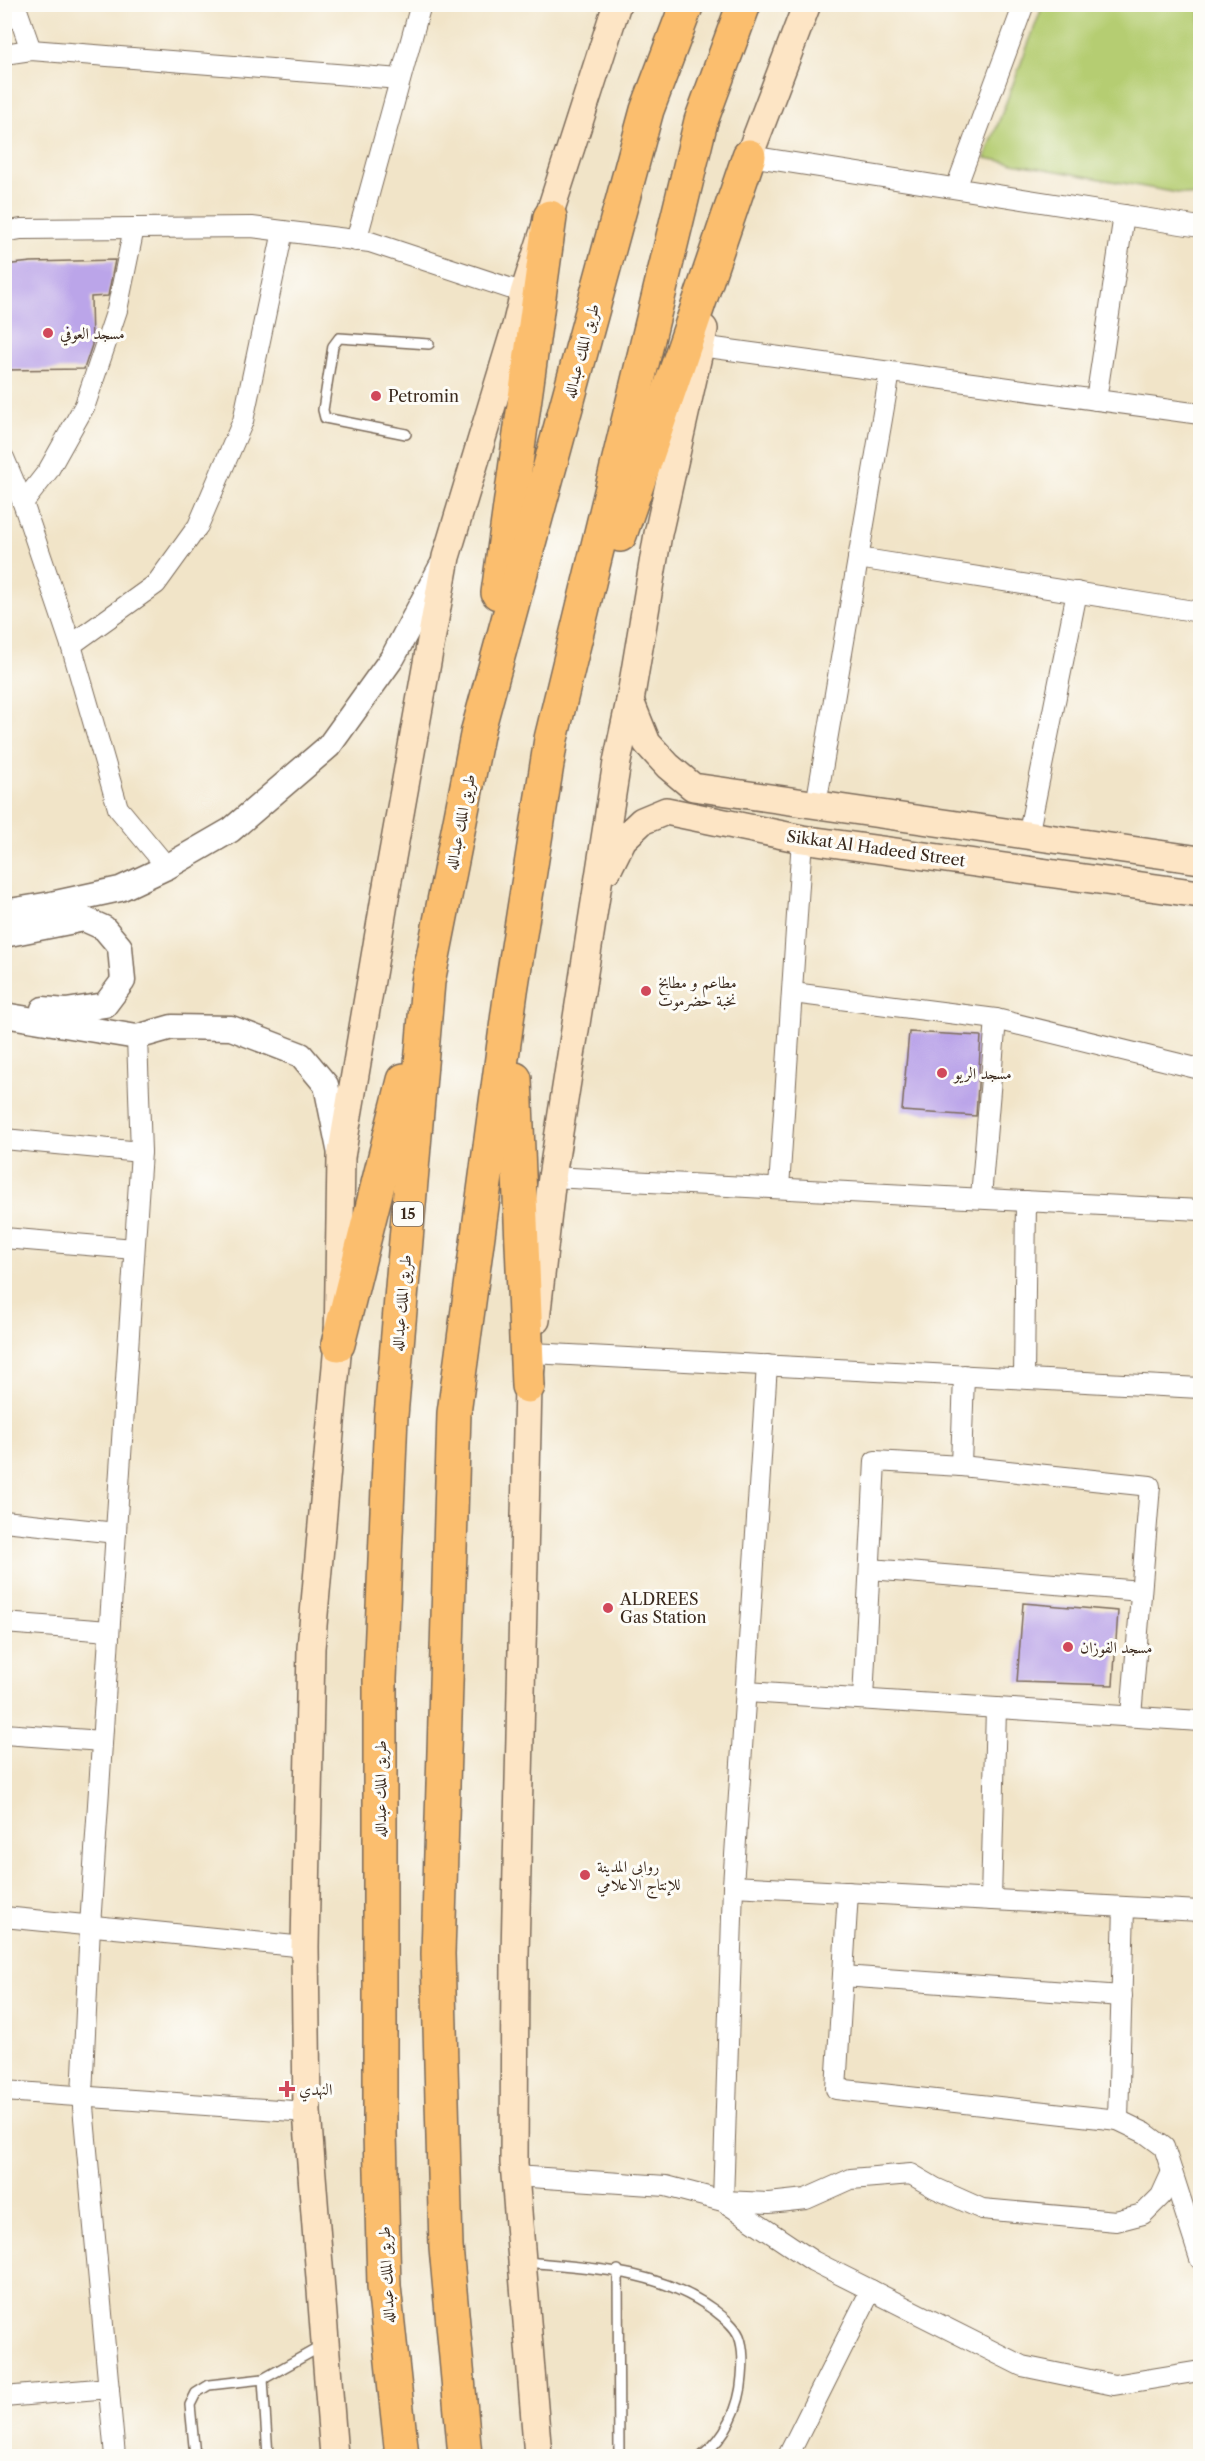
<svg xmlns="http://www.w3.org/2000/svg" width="1205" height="2461" viewBox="0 0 1205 2461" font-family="'Libre Caslon Text',Amiri,serif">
  <rect width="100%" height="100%" fill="#fdfcf7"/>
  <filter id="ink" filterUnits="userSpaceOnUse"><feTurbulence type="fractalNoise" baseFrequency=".0167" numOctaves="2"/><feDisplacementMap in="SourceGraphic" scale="12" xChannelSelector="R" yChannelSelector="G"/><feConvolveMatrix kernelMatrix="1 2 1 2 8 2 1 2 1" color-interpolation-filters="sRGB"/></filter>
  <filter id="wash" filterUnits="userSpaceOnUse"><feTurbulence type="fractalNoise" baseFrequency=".008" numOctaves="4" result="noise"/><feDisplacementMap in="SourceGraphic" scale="24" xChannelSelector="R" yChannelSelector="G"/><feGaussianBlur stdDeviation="1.35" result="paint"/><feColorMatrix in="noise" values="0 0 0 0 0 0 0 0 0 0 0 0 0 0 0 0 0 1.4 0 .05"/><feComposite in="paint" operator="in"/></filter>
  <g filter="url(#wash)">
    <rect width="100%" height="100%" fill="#f1e4c8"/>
    <path fill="#b5cd72" stroke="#787c48" stroke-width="1.5" d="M1043,5H1200V197L985,158Z"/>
    <g id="blocks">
      <g fill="#bba5e9">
        <path d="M115,260L108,296L91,297L92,345L84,369L4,370V265L31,262Z"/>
        <path d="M909,1032L981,1036L976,1116L902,1111Z"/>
        <path d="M1023,1603L1118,1611L1113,1685L1017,1682Z"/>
      </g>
    </g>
  </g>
  <g filter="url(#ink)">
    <use href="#blocks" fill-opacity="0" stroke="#7b6b5a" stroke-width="1.5"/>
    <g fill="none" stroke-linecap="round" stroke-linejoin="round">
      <defs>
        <g id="service">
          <path d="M406,434L325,418L323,410L333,346L339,338L429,344"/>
          <path d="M525,2262C591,2268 658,2269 714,2310C723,2317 734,2325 739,2336C744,2349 743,2364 742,2377C740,2407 726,2437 702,2456"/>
          <path d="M618,2270L619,2456"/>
          <path d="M263,2379L268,2456"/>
          <path d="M195,2456L190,2405L196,2393L209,2385L263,2379L322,2346"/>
        </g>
        <g id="minor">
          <path d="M15,4L31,50"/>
          <path d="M4,54L31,50L400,79"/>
          <path d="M749,156L1200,227"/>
          <path d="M956,188L1024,4"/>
          <path d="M4,232L21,229L252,227L283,231L370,242L524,293"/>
          <path d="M356,241L421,4"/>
          <path d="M700,346L1200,414"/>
          <path d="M1096,400L1124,215"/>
          <path d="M4,458L23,503L71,645L118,808L167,867"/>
          <path d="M23,503L48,471L85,405L117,310L134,228"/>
          <path d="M858,558L1200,612"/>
          <path d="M71,645L156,584L198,526L243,421L283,231"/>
          <path d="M816,805L890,372"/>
          <path d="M1028,836L1077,592"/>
          <path d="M793,993L996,1019L1200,1069"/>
          <path d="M4,1139L141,1152"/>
          <path d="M552,1177L1200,1210"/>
          <path d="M779,1188L802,839"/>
          <path d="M981,1197L996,1019"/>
          <path d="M4,1238L134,1249"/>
          <path d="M532,1353L1200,1388"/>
          <path d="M767,1365L733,1886L723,2201L769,2203L806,2199L851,2179L911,2174L935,2188L982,2209L1116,2221L1143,2214L1161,2196L1172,2172"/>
          <path d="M1024,1378L1026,1201"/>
          <path d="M961,1466L964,1375"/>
          <path d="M4,1521L116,1533"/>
          <path d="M870,1569L1141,1591"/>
          <path d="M4,1623L109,1631"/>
          <path d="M746,1692L1200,1721"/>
          <path d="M863,1699L875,1461L961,1466L1150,1486L1131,1716"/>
          <path d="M4,1734L102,1741"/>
          <path d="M733,1886L1200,1911"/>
          <path d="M848,1892L836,2089L1118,2120L1124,1907"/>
          <path d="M991,1900L996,1708"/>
          <path d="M4,1917L305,1947"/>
          <path d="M843,1976L1122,1996"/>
          <path d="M4,2091L307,2112"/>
          <path d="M1118,2120L1145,2133L1164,2147L1200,2259"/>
          <path d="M515,2176L666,2186L723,2201L813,2261L1022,2366L1114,2385L1200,2371"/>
          <path d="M4,2397L109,2388"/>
          <path d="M115,2456L82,2096L90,1926L141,1152L137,1037"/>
          <path d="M788,2456L871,2290"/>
        </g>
        <g id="tertiary">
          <path d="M4,912L51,904L120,889L167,867L231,830L329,746L393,657L441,567"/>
          <path d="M4,935L84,919L104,928L120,947L123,981L105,1005L66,1011L43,1009"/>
          <path d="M4,1015L137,1037L172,1027L231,1028L301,1055L326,1085L340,1154"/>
        </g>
        <g id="secondary">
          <path d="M744,176L749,156L807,4"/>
          <path d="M630,701L647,743L668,766L693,787L1200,860"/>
          <path d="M608,869L623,839L642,821L666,811L802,839L1200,894"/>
          <path d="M536,1320L552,1177L617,762L630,701L658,534L704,329"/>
          <path d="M531,1367L528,1386L515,1955L514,2163L538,2456"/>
          <path d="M334,2456L307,2112L305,1947L311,1648L338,1344L341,1157L388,880L446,557L516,326L524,293L617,4"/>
        </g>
        <g id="motorway">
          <path d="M620,535L749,156"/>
          <path d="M498,593L550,217"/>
          <path d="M515,1079L528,1386"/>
          <path d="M338,1344L404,1080"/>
          <path d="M402,2456L384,2286L380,2134V1679L391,1416L428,982L478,730L647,110L687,4"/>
          <path d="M465,2456L446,2247L438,1954L454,1413L511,991L551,739L701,121L744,4"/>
        </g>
      </defs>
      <use href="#service" stroke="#7b6b5a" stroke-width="12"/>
      <use href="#minor" stroke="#7b6b5a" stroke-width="22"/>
      <use href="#tertiary" stroke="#7b6b5a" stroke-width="27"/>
      <use href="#secondary" stroke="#7b6b5a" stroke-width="30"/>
      <use href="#motorway" stroke="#7b6b5a" stroke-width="36"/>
      <use href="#service" stroke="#fff" stroke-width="9"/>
      <use href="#minor" stroke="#fff" stroke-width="20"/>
      <use href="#tertiary" stroke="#fff" stroke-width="24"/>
      <use href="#secondary" stroke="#fde5c5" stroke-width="27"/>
      <use href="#motorway" stroke="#fbbe6e" stroke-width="33"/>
    </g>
  </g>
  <g fill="#d1495b" stroke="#fdfcf7" stroke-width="2">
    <circle cx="48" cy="333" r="6"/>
    <circle cx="376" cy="396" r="6"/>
    <circle cx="646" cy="991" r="6"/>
    <circle cx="942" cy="1073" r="6"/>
    <circle cx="608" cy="1608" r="6"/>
    <circle cx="1068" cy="1647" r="6"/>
    <circle cx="585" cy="1875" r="6"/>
    <path d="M284 2080h6v6h6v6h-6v6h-6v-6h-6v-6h6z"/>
  </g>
  <g text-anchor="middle" stroke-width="6" stroke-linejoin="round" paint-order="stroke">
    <rect fill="#fdfcf7" stroke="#75695f" stroke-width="1.5" x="393" y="1202" width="30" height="24" rx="4.5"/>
    <g font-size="15" font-weight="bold" fill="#3b2a1e">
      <text x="408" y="1219">15</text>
    </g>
    <g font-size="16" fill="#3b2a1e" stroke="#fdfcf7" text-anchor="start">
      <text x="60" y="339">مسجد العوفي</text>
      <text x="388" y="402">Petromin</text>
      <text x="658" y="988">مطاعم و مطابخ<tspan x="658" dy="18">نخبة حضرموت</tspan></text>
      <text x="954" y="1079">مسجد الريو</text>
      <text x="620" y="1605">ALDREES<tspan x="620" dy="18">Gas Station</tspan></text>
      <text x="1080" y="1653">مسجد الفوزان</text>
      <text x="597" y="1872">روابي المدينة<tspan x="597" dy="18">للإنتاج الاعلامي</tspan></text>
      <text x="299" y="2095">النهدي</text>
    </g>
    <g font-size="16" fill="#3b2a1e" stroke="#fdfcf7">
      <text transform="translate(581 351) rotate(-75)" y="6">طريق الملك عبدالله</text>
      <text transform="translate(460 822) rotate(-79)" y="6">طريق الملك عبدالله</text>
      <text transform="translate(876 848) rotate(8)" y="6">Sikkat Al Hadeed Street</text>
      <text transform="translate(401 1303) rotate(-85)" y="6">طريق الملك عبدالله</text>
      <text transform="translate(380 1789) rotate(-90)" y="6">طريق الملك عبدالله</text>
      <text transform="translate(386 2275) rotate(-93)" y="6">طريق الملك عبدالله</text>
    </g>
  </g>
  <rect width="1205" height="2461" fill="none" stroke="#fdfcf7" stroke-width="24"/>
</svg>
